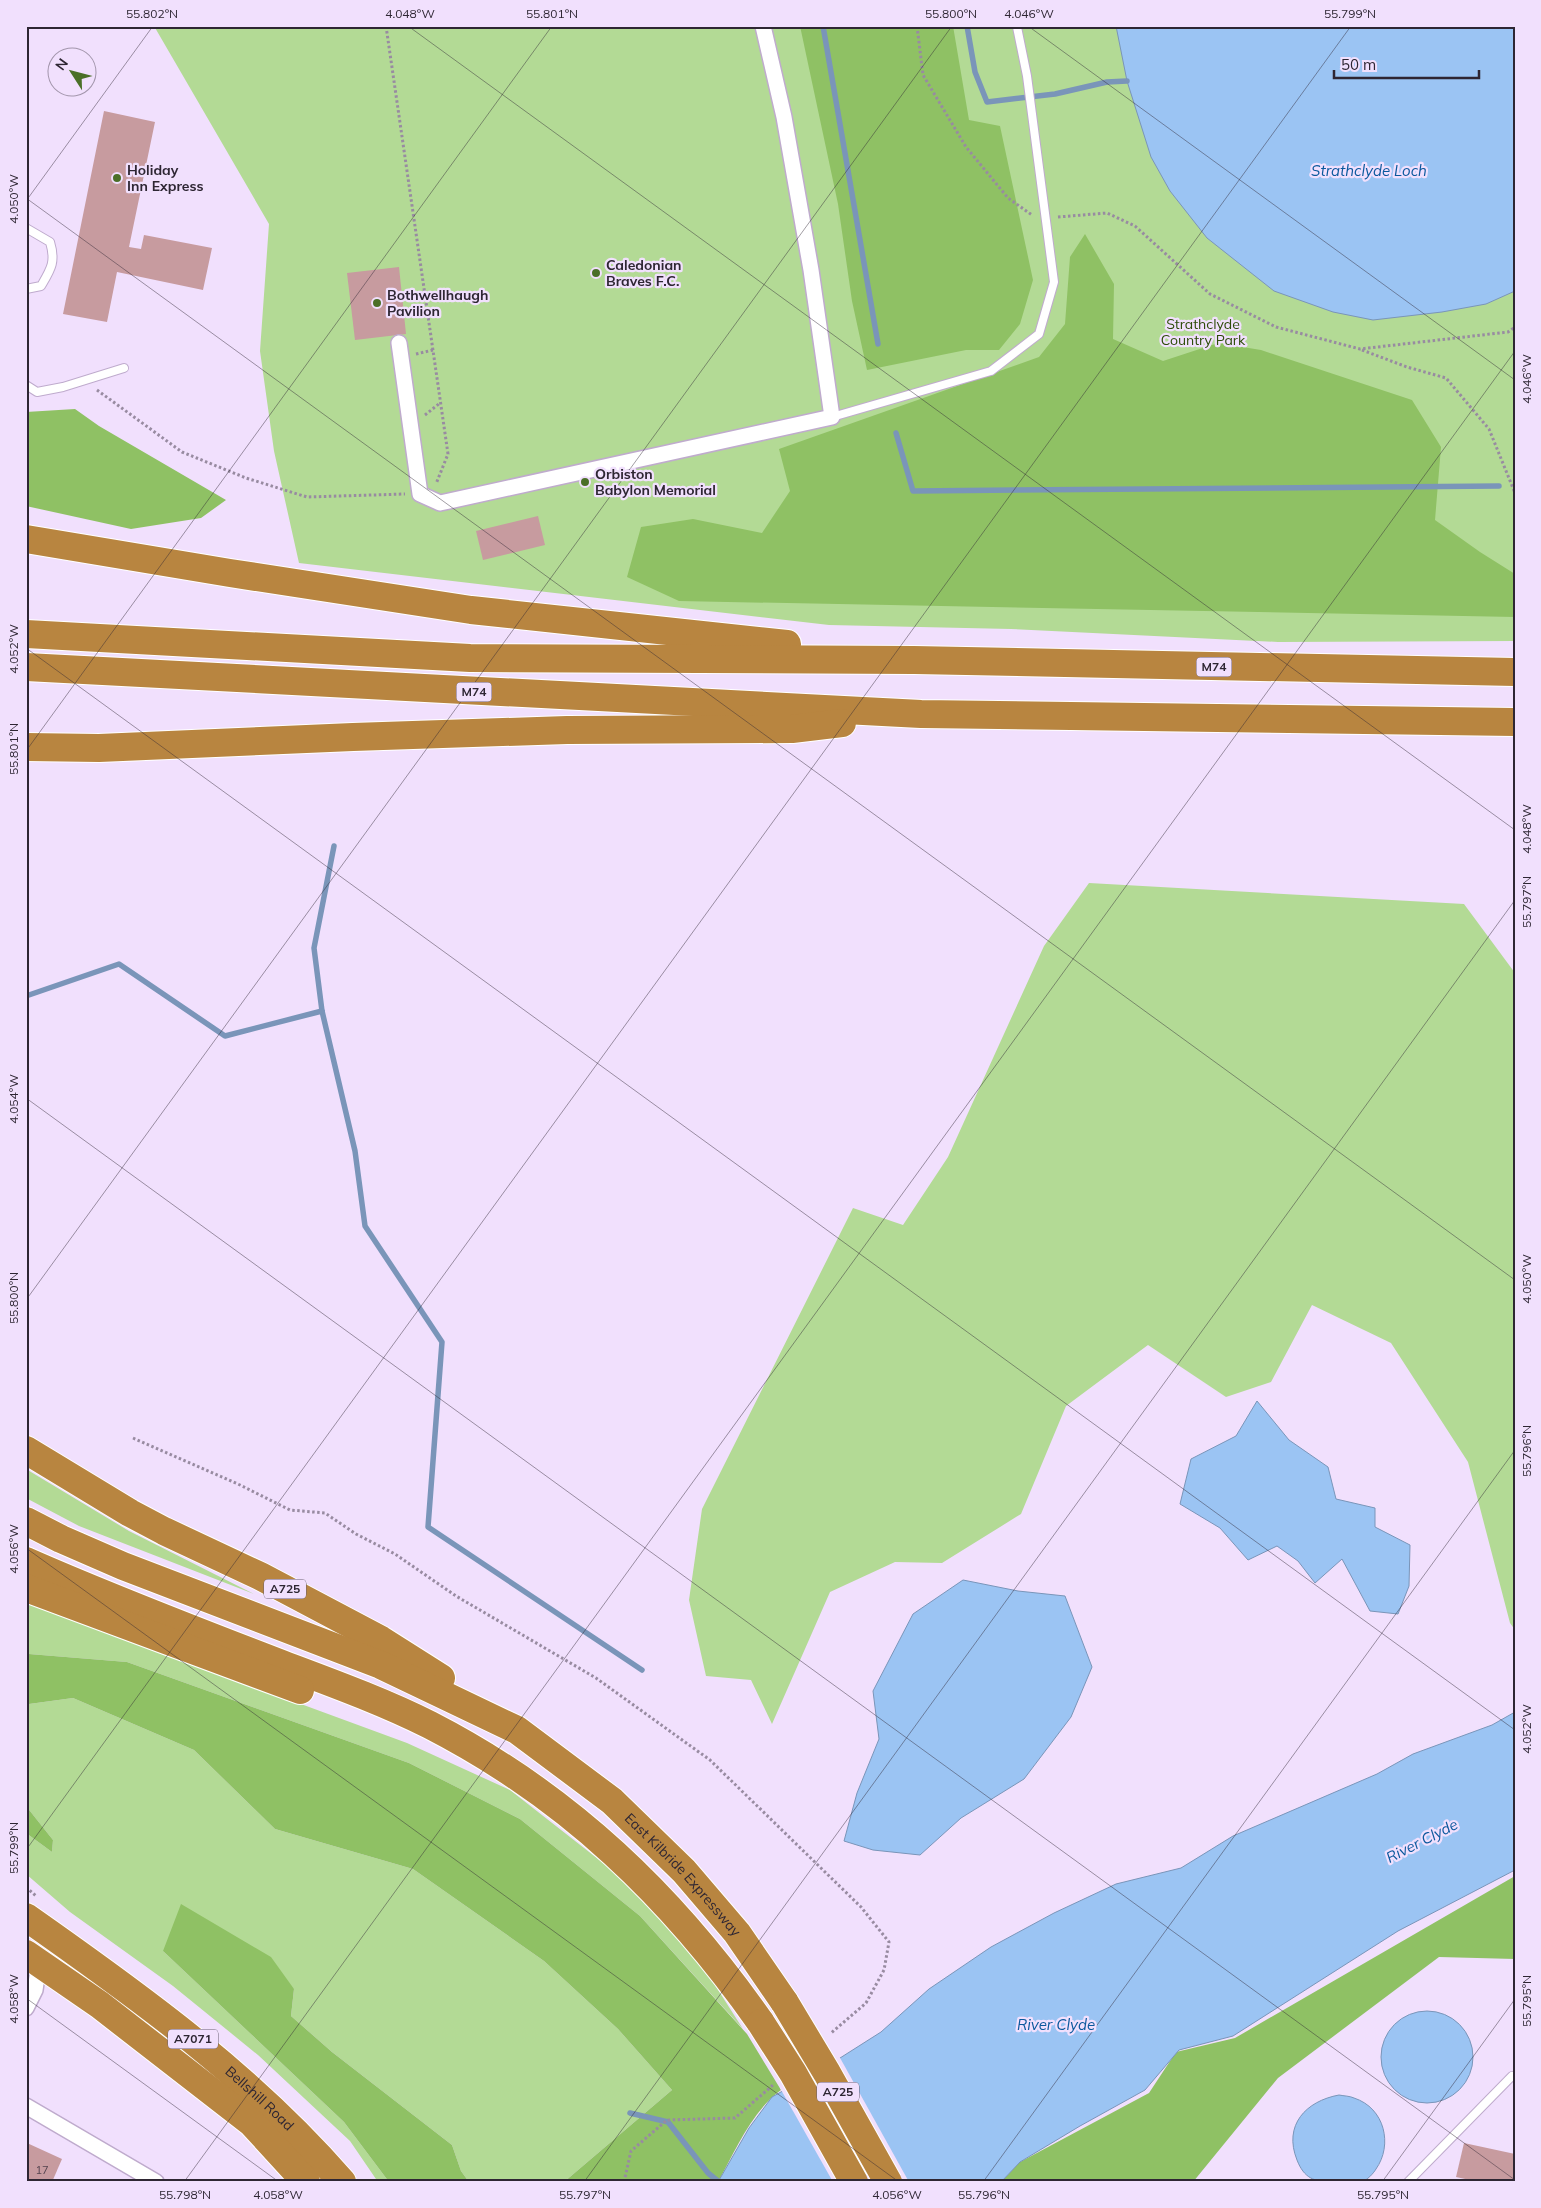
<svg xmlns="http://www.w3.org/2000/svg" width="1541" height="2208" viewBox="0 0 1541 2208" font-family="Mulish,sans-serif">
  <rect width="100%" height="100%" fill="#f1e0fd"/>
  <g fill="#b3da95">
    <path d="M154,26H1515V641L1278,642L1011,629L829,625L299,563L274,451L260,351L269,224Z"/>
    <path d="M1089,883L1464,904L1515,973V1630L1510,1623L1468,1462L1391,1343L1312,1305L1271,1382L1226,1397L1148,1345L1066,1406L1021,1514L942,1563L895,1562L830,1592L772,1724L751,1680L706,1676L689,1600L702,1509L853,1208L903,1225L948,1157L1044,946Z"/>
    <path d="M26,1469L129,1531L254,1594L79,1526L26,1498Z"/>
    <path d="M26,1603L407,1743L510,1790L607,1866L658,1913L706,1971L743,2029L640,1916L520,1819L409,1763L127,1662L29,1654L26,1656Z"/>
    <path d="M73,1698L194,1750L275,1829L413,1869L544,1961L618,2029L672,2090L564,2182H469L461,2171L452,2145L332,2052L291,2016L294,1989L163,1951L344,2122L389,2182H378L350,2141L258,2055L173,1986L70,1912L26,1874V1833L52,1852L53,1840L26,1806V1708L29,1704Z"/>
  </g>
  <g fill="#8fc164">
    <path d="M800,26H953L969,120L1000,126L1033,280L1020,324L999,350H966L867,370L852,301L838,204Z"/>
    <path d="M1085,234L1114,284L1113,339L1163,361L1218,343L1261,350L1412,400L1441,447L1435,520L1480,552L1515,574V617L679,601L627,577L641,527L693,519L762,533L790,491L779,449L1039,357L1065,324L1070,257Z"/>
    <path d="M75,409L99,426L226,500L201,518L131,529L26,506V412Z"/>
    <path d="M29,1654L127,1662L409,1763L520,1819L640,1916L747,2034L781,2090C752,2111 735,2151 718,2182H564L672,2090L618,2029L544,1961L413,1869L275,1829L194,1750L73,1698L29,1704L26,1708V1656Z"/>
    <path d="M26,1806L53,1840L52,1852L26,1833Z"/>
    <path d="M1515,1876V1959L1439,1957L1278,2078L1193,2182H1001L1020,2162L1149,2093L1176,2052L1235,2038Z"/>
    <path d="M181,1904L271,1957L294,1989L291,2016L332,2052L452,2145L461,2171L469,2182H389L344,2122L163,1951Z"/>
  </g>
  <g fill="#9bc4f3" stroke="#7a95b9">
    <path d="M1116,26H1515V291L1486,304L1442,312L1373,320L1333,312L1274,291L1207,238L1170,191L1151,157L1127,81Z"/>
    <path d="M1257,1401L1289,1440L1328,1467L1336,1499L1375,1508V1527L1410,1545L1409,1586L1398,1614L1370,1611L1342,1559L1315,1583L1298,1561L1277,1546L1248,1560L1220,1528L1180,1504L1191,1459L1236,1436Z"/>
    <path d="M963,1580L1018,1591L1065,1596L1092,1667L1071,1717L1024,1779L961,1818L920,1855L873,1850L844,1841L857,1793L879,1739L873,1691L913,1614Z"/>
    <path d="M1515,1712V1870L1398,1931L1233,2036L1179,2050L1145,2090L1080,2126L1020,2162L1001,2182H718L749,2128L772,2097L829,2065L881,2032L929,1989L991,1947L1054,1913L1116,1884L1181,1868L1233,1836L1377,1774L1413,1754L1492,1725Z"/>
    <circle cx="1427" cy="2057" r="46"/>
    <path d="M1339,2095C1344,2096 1350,2096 1354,2098C1385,2108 1393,2145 1376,2169C1373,2174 1367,2180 1362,2182C1354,2184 1341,2182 1332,2182C1314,2182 1304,2178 1297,2160C1283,2125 1306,2101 1339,2095Z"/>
  </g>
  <path fill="#f1e0fd" d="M839,2056L909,2182H833L780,2088Z"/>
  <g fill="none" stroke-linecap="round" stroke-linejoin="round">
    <g stroke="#7a95b9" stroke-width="5.5">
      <path d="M823,26L878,344"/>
      <path d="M967,26L975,72L987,102L1055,94L1107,82L1127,81"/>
      <path d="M896,433L913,491L1499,486"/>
      <path d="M334,846L314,948L322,1011L355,1151L365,1226L442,1342L428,1527L642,1670"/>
      <path d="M26,996L119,964L225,1036L322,1011"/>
      <path d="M630,2113L668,2122L708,2173L719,2182"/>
    </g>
  </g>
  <g fill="#c79b9f">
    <path d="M104,111L155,122L129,247L141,249L144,235L212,248L203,290L117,272L107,322L63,314Z"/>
    <path d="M399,267L406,334L355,340L347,273Z"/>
    <path d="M538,516L545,545L483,560L476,531Z"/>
    <path d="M27,2143L62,2159L52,2182H26Z"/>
    <path d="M1464,2143L1515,2154V2182H1479L1456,2177Z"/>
  </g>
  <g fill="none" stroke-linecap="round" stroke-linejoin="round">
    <defs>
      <g id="lane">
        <path d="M26,228L50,242C56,262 51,269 41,286L26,289"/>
        <path d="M26,385L37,392L63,387L124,368"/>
        <path d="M832,417L991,371L1039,334L1054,282L1027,76L1017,27"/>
        <path d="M1408,2182L1512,2076"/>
      </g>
      <g id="street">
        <path d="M399,343L420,494L440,503L832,417L811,270L784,117L763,26"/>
        <path d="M26,2008L35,1990L39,1963"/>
        <path d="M26,2106L156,2182"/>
      </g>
      <g id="highway">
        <path d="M26,539L230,573L471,610L787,644"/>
        <path d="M26,634L470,658L914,660L1515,672"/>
        <path d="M26,667L921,714L1515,722"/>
        <path d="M26,747L99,748L353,737L567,730L792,729L842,723"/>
        <path d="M26,1450L130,1513L164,1531L260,1576L381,1640L441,1678"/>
        <path id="s1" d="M26,1521L61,1539L123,1566L381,1665L517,1730L612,1801L684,1871L737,1933L785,2003"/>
        <path d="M26,1561C112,1599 199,1632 287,1666C335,1684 384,1702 430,1725C568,1796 673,1897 761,2023"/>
        <path d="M26,1588L300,1690"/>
        <path id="s2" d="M26,1917C140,1997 251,2077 342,2182"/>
        <path d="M26,1954L100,2005L252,2123L306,2182"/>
      </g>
    </defs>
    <use href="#lane" stroke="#bfabcd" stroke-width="10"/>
    <use href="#street" stroke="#bfabcd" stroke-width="18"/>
    <use href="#highway" stroke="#fff" stroke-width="30"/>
    <g stroke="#988ba1" stroke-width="3" stroke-dasharray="2.5 2.5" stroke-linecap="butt">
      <path d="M386,26L448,454L436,484"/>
      <path d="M917,26L923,75L966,147L1008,198L1032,215"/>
      <path d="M1058,217L1107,213L1135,226L1210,294L1276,327L1360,349L1508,332L1515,327"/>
      <path d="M1362,350L1407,367L1446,378L1489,429L1515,493"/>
      <path d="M416,354L433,350"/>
      <path d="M97,390L182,452L246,478L307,497L405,494"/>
      <path d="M425,415L440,403"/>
      <path d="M133,1438L240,1485L290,1510L325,1513L356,1534L395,1554L456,1596L596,1678L710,1760L861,1907L889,1942L884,1970L866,2003L830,2034"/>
      <path d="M26,1767H27"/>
      <path d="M26,1887L36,1896"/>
      <path d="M624,2182L631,2151L667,2120L735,2118L773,2085"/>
    </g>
    <use href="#lane" stroke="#fff" stroke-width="8"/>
    <use href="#street" stroke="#fff" stroke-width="15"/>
    <use href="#highway" stroke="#b88540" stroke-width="28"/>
    <defs>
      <g id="highway-bridge">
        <path d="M785,2003L827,2073L888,2182"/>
        <path d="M761,2023L793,2073L854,2182"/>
      </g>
    </defs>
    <use href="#highway-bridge" stroke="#fff" stroke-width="30" stroke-linecap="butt"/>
    <use href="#highway-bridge" stroke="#b88540" stroke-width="28"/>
  </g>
  <path fill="none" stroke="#2e2633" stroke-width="1" stroke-opacity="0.45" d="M408,26L1515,830M1028,26L1515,380M26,198L1515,1280M26,201L153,26M26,648L1515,1730M26,751L552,26M26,1098L1515,2180M26,1300L952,26M26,1548L899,2182M26,1850L1351,26M26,1998L279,2182M184,2182L1515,351M584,2182L1515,900M983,2182L1515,1450M1382,2182L1515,1999"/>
  <g fill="#4b6f28" stroke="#f1e0fd" stroke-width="2">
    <circle cx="117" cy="178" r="5"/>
    <circle cx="596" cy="273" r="5"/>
    <circle cx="377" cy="303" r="5"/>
    <circle cx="585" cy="482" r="5"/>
  </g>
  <g text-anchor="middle" stroke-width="4.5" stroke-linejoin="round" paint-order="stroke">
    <g font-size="11" fill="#54434e">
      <text x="42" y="2174">17</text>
    </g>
    <g fill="#f1e0fd" stroke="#685e70" stroke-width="1">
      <rect x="1196.5" y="657.5" width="35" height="19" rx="4"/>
      <rect x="456.5" y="682.5" width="35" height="19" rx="4"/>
      <rect x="264" y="1579.5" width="42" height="19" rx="4"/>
      <rect x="168" y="2029.5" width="50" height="19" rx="4"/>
      <rect x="817" y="2082.5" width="42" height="19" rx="4"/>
    </g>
    <g font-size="12" font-weight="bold" fill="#2e2633">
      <text x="1214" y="671">M74</text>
      <text x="474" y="696">M74</text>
      <text x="285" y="1593">A725</text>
      <text x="193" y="2043">A7071</text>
      <text x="838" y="2096">A725</text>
    </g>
    <g font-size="14" font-weight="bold" fill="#2e2633" stroke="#f1e0fd" text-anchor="start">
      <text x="127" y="175">Holiday<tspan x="127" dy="16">Inn Express</tspan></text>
      <text x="606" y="270">Caledonian<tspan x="606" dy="16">Braves F.C.</tspan></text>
      <text x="387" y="300">Bothwellhaugh<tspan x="387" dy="16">Pavilion</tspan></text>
      <text x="595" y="479">Orbiston<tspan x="595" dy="16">Babylon Memorial</tspan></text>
    </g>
    <g font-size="14" fill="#2d4c09" stroke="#f1e0fd">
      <text x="1203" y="329">Strathclyde<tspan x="1203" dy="16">Country Park</tspan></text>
    </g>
    <g font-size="14" fill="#2e2633" stroke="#f1e0fd">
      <text dy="5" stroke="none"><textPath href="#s1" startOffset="755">East Kilbride Expressway</textPath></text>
      <text dy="5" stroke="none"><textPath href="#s2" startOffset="296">Bellshill Road</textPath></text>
    </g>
    <g font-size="15" font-style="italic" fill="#0a589d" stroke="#f1e0fd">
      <text x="1369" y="176">Strathclyde Loch</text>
      <text transform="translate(1422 1841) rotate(-27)" y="5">River Clyde</text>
      <text x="1056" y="2030">River Clyde</text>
    </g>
  </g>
  <rect width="1541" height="2208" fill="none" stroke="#f1e0fd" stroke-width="55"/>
  <g transform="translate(72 72) rotate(306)"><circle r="24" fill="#f1e0fd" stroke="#a396ac"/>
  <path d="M0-4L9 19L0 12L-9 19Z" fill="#4b6f28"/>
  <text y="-8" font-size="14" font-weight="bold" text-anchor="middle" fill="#2e2633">N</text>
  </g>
  <path d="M1334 70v8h145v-8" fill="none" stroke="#2e2633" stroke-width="2.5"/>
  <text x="1341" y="70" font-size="15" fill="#2e2633" stroke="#f1e0fd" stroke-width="4" paint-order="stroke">50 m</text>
  <rect x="28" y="28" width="1486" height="2152" fill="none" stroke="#2e2633" stroke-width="2"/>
  <g font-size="12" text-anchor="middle" fill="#2e2633">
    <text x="152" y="18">55.802°N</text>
    <text x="410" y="18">4.048°W</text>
    <text x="552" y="18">55.801°N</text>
    <text x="951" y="18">55.800°N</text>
    <text x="1029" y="18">4.046°W</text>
    <text x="1350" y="18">55.799°N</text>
    <text transform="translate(14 199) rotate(-90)" y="4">4.050°W</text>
    <text transform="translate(1527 379) rotate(-90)" y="4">4.046°W</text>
    <text transform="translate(14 649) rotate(-90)" y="4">4.052°W</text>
    <text transform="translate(14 749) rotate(-90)" y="4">55.801°N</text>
    <text transform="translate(1527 829) rotate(-90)" y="4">4.048°W</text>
    <text transform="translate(1527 902) rotate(-90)" y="4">55.797°N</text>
    <text transform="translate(14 1099) rotate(-90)" y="4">4.054°W</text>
    <text transform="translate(1527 1279) rotate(-90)" y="4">4.050°W</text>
    <text transform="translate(14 1298) rotate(-90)" y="4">55.800°N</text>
    <text transform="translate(1527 1451) rotate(-90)" y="4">55.796°N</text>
    <text transform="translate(14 1549) rotate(-90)" y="4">4.056°W</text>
    <text transform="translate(1527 1729) rotate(-90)" y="4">4.052°W</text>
    <text transform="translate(14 1848) rotate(-90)" y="4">55.799°N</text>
    <text transform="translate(14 1999) rotate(-90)" y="4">4.058°W</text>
    <text transform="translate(1527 2001) rotate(-90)" y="4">55.795°N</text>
    <text x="185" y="2199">55.798°N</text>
    <text x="278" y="2199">4.058°W</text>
    <text x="585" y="2199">55.797°N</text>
    <text x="897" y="2199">4.056°W</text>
    <text x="984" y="2199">55.796°N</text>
    <text x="1383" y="2199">55.795°N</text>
  </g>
</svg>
